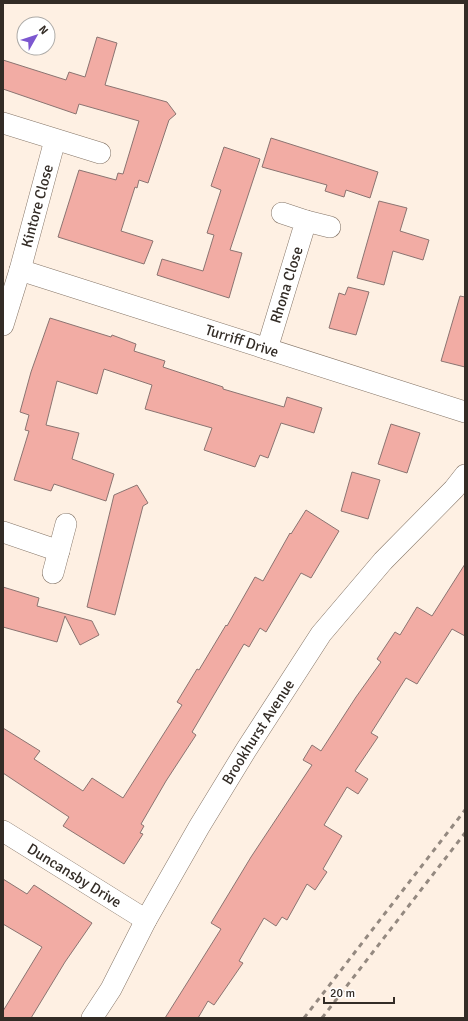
<svg xmlns="http://www.w3.org/2000/svg" width="468" height="1021" viewBox="0 0 468 1021" font-family="Signika,sans-serif">
  <rect width="100%" height="100%" fill="#fef0e3"/>
  <g fill="#f2aca4" stroke="#8b7471">
    <path d="M97,37L117,43L105,85L167,102L176,114L169,120L148,183L139,180L137,188L135,187L121,231L153,241L144,264L58,237L79,170L116,180L118,173L123,174L139,121L79,104L76,114L3,89V60L66,80L69,72L85,77Z"/>
    <path d="M271,138L378,172L370,198L346,190L344,197L325,191L327,185L262,167Z"/>
    <path d="M224,147L260,159L230,250L242,253L229,298L157,275L162,259L203,271L214,235L207,233L221,190L211,186Z"/>
    <path d="M379,201L407,208L400,231L429,240L423,260L393,251L384,285L357,278Z"/>
    <path d="M348,287L369,292L356,335L329,328L339,293L345,295Z"/>
    <path d="M460,296L465,297V367L441,361Z"/>
    <path d="M50,318L111,337L112,335L136,344L134,351L165,361L163,367L223,387V389L284,407L287,397L322,408L314,433L281,423L268,458L260,455L255,467L204,450L212,428L145,409L152,385L104,369L97,394L57,381L46,425L79,433L72,459L114,474L106,501L54,484L51,491L14,480L29,431L25,430L29,415L20,412L31,372Z"/>
    <path d="M391,424L420,433L407,473L378,464Z"/>
    <path d="M352,472L380,480L368,519L341,511Z"/>
    <path d="M137,485L148,503L143,506L115,615L87,607L114,495Z"/>
    <path d="M306,510L339,531L311,578L301,573L266,632L260,628L249,647L244,644L192,732L196,735L166,781L141,824L144,826L140,833L143,834L124,864L63,826L69,817L3,773V728L40,751L34,759L83,791L92,778L123,798L182,705L177,702L197,669L199,670L226,625L227,626L255,577L263,581L290,533L291,534Z"/>
    <path d="M465,564V636L452,629L417,684L406,678L371,733L378,737L355,771L368,779L358,794L347,787L324,825L342,836L323,869L327,872L315,890L307,884L287,920L282,917L276,926L264,918L239,961L243,963L214,1005L208,1001L198,1018H165L221,929L211,923L251,857L312,765L303,760L312,745L321,751L356,697L381,662L377,659L395,632L400,635L417,607L432,616Z"/>
    <path d="M3,587L39,598L37,606L92,621L99,635L80,645L65,616L57,642L3,627Z"/>
    <path d="M3,879L27,894L34,885L92,923L65,962L31,1018H3V1011L42,947L3,924Z"/>
  </g>
  <g fill="none" stroke-linecap="round" stroke-linejoin="round">
    <defs>
      <g id="street">
        <path d="M3,123L100,153"/>
        <path d="M306,221L330,227"/>
        <path id="s1" d="M20,270L465,412"/>
        <path id="s2" d="M3,325L20,270L55,140"/>
        <path id="s3" d="M267,349L306,221L282,213"/>
        <path d="M3,532L59,551"/>
        <path d="M53,573L66,524"/>
        <path id="s4" d="M3,831L146,920"/>
        <path id="s5" d="M92,1018L111,989L146,920L199,827L246,750L321,634L383,561L454,489L465,475"/>
      </g>
    </defs>
    <use href="#street" stroke="#857567" stroke-width="22"/>
    <use href="#street" stroke="#fff" stroke-width="21"/>
    <g stroke="#948980" stroke-width="3" stroke-dasharray="5 5" stroke-linecap="butt">
      <path d="M304,1018L465,810"/>
      <path d="M322,1018L465,833"/>
    </g>
  </g>
  <g text-anchor="middle" stroke-width="3.5" stroke-linejoin="round" paint-order="stroke">
    <g font-size="15" fill="#332c26" stroke="#fff">
      <text dy="5" stroke="none"><textPath href="#s2" startOffset="124">Kintore Close</textPath></text>
      <text dy="5" stroke="none"><textPath href="#s3" startOffset="67">Rhona Close</textPath></text>
      <text dy="5" stroke="none"><textPath href="#s1" startOffset="233">Turriff Drive</textPath></text>
      <text dy="5" stroke="none"><textPath href="#s5" startOffset="331">Brookhurst Avenue</textPath></text>
      <text dy="5" stroke="none"><textPath href="#s4" startOffset="84">Duncansby Drive</textPath></text>
    </g>
  </g>
  <rect width="468" height="1021" fill="none" stroke="#332c26" stroke-width="8"/>
  <g transform="translate(36 36) rotate(51)"><circle r="19" fill="#ffffff" stroke="#adaba8"/>
  <path d="M0-3L7 15L0 10L-7 15Z" fill="#7c57d0"/>
  <text y="-6" font-size="11" font-weight="bold" text-anchor="middle" fill="#332c26">N</text>
  </g>
  <path d="M324 997v6h70v-6" fill="none" stroke="#332c26" stroke-width="2"/>
  <text x="330" y="997" font-size="12" fill="#332c26" stroke="#ffffff" stroke-width="3" paint-order="stroke">20 m</text>
</svg>
